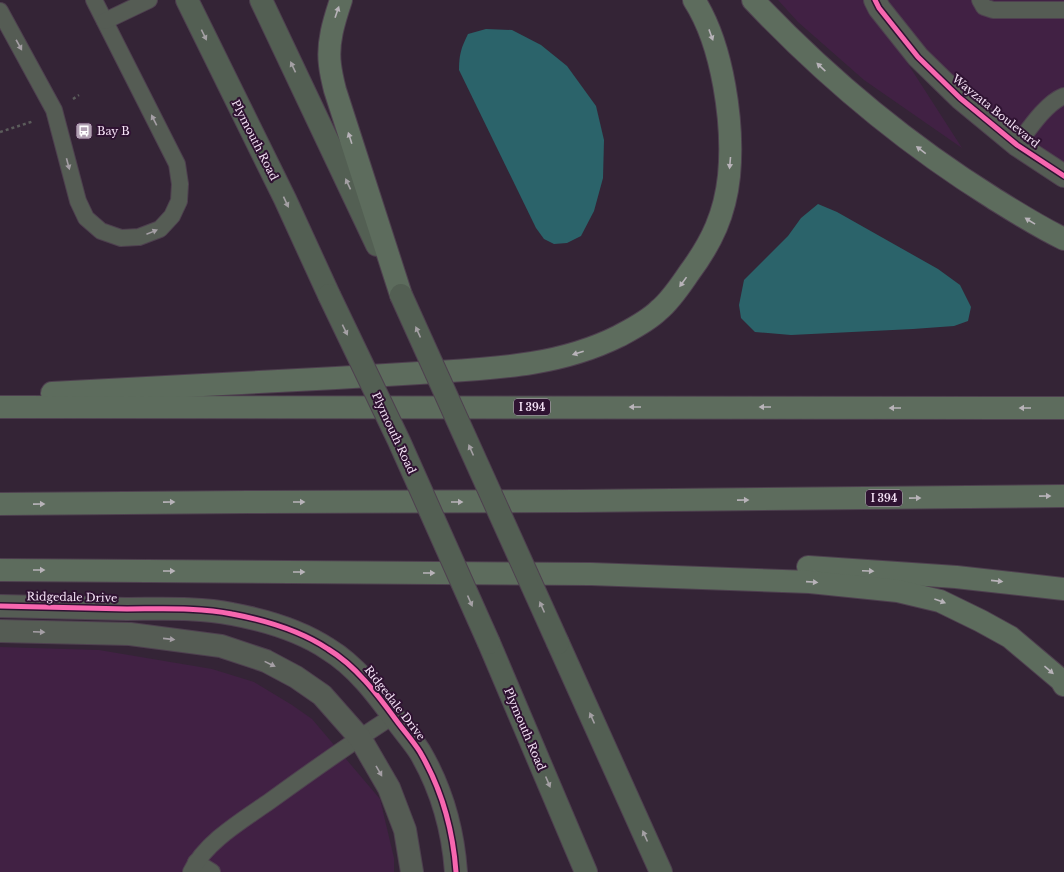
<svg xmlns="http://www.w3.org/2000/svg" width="1064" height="872" viewBox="0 0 1064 872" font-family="'Libre Baskerville',serif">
  <rect width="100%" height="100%" fill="#342436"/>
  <g fill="#412144">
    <path d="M778,0H1064V176L899,50L962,148L864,80L798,22Z"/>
    <path d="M0,647L99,650L212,669L254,682L292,705L312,719L380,799L394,858V872H0Z"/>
  </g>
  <g fill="#2b636a">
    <path d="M486,29L512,30L541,45L567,66L596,106L604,140L603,178L594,211L581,236L567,243L554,244L544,239L536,228L459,70C459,55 461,48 468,34Z"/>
    <path d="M818,204L837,212L938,269L960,285L971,307L968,321L954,326L913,329L791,335L755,332L741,318L739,305L744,280L788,236L801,218Z"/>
  </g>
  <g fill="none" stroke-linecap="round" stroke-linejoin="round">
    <defs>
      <g id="service">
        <path d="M980,0L984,7L993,10H1064"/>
        <path d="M0,11L54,110L78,201L86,218L101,231L121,238L139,237L160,229L172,216L179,201L180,184L177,164L94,0"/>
        <path d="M105,21L149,0"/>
        <path d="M1017,145C1029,129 1046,103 1064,96"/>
        <path d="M196,862L212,872"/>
        <path d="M191,872C205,842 243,820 270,801C310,772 351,743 393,716"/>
      </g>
      <g id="tertiary">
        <path d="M875,0L879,8L918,57L960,98L1017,145L1064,176"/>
        <path d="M0,606C42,607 84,608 127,609C159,609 200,607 232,614C264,620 301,631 328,649C356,666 377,694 396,720C404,731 413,741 420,752C441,788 453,830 456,872"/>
        <path d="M0,631L130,634L221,646L266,661L296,677L322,695L360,738L389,788L405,830L412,872"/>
      </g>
      <g id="secondary">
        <path d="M187,0L285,199L329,295"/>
        <path d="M261,0L377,245"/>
        <path d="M489,643L586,872"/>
        <path d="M558,643L661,872"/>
      </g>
      <g id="motorway">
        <path d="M341,0C334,21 327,43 330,65C331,74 333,82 335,90L401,295"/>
        <path d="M753,0C825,76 905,143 993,198C1017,213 1039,227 1064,239"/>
        <path d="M52,393C147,388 241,383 336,378C369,376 403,374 436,372C500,368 561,365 619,336C632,329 648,321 659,310C671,300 680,286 689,273C712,242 725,214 729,176C734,124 723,45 694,0"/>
        <path d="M0,407L1064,408"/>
        <path d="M0,504L248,502L578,501L1064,496"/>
        <path d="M808,567L956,577L1064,589"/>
        <path d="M0,570L591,574L810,582L898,591L940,601L981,621L1010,637L1061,680L1064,685"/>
      </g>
    </defs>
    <use href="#service" stroke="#4e404f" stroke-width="18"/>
    <use href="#tertiary" stroke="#4e404f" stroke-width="24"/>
    <use href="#secondary" stroke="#4e404f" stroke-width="24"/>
    <use href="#motorway" stroke="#4e404f" stroke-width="24"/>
    <g stroke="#5b5c5b" stroke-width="2.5" stroke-dasharray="3 3" stroke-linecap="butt">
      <path d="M73,99L79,95"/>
      <path d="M0,132L34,121"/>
    </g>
    <use href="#service" stroke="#555c54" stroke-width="16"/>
    <use href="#tertiary" stroke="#555c54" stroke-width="22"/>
    <use href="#secondary" stroke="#535f53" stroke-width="22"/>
    <use href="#motorway" stroke="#5d6c5d" stroke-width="22"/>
    <defs>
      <g id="secondary-bridge">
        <path d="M329,295L399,441L489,643"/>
        <path d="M401,295L558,643"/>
      </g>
    </defs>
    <use href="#secondary-bridge" stroke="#4e404f" stroke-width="24" stroke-linecap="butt"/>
    <use href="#secondary-bridge" stroke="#535f53" stroke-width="22"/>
    <defs>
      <g id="cycleway">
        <path d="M875,0L879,8L918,57L960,98L1017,145L1064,176"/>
        <path d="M0,606C42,607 84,608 127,609C159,609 200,607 232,614C264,620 301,631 328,649C356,666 377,694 396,720C404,731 413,741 420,752C441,788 453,830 456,872"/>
      </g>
    </defs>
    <use href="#cycleway" stroke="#2f1332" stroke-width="8"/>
    <use href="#cycleway" stroke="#f766af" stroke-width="5"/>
  </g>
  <defs><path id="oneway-solid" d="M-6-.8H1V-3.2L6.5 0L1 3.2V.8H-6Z"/></defs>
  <g fill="#b8b3b9">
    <use href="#oneway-solid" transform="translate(337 12) rotate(-71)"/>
    <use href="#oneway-solid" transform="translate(711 35) rotate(70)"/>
    <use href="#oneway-solid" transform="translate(821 67) rotate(-137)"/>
    <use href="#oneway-solid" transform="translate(350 138) rotate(-108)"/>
    <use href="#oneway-solid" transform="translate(921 150) rotate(-143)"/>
    <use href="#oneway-solid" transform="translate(730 163) rotate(95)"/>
    <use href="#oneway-solid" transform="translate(1030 221) rotate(-148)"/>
    <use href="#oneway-solid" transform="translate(683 282) rotate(126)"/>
    <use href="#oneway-solid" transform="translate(578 353) rotate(162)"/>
    <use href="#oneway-solid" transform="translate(635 407) rotate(-180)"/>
    <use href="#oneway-solid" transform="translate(765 407) rotate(-180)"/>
    <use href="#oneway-solid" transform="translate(895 408) rotate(-180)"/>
    <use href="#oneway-solid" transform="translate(1025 408) rotate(-180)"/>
    <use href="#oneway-solid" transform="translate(1045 496) rotate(-1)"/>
    <use href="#oneway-solid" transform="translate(915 498) rotate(-1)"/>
    <use href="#oneway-solid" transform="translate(743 500) rotate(-1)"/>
    <use href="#oneway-solid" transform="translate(169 502) rotate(-1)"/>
    <use href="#oneway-solid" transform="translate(299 502)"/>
    <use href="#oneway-solid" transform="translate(457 502)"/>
    <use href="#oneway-solid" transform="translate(39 504) rotate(-1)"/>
    <use href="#oneway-solid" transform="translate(39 570)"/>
    <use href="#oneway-solid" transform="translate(169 571)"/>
    <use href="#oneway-solid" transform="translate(868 571) rotate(3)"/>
    <use href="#oneway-solid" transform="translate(299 572)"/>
    <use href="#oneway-solid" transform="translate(429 573)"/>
    <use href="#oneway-solid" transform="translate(997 581) rotate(6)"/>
    <use href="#oneway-solid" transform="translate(812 582) rotate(4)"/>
    <use href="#oneway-solid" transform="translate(940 601) rotate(20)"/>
    <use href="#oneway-solid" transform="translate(1049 670) rotate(41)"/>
  </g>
  <g fill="#a4a0a4">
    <use href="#oneway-solid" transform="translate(204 35) rotate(64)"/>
    <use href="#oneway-solid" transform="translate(293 67) rotate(-115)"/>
    <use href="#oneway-solid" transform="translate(348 184) rotate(-115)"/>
    <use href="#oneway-solid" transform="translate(286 202) rotate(65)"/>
    <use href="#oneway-solid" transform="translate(345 330) rotate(64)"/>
    <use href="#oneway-solid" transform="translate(418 332) rotate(-114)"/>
    <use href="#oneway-solid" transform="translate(471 450) rotate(-114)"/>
    <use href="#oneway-solid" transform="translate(470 601) rotate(66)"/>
    <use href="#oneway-solid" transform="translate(542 607) rotate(-114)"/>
    <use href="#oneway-solid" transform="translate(592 718) rotate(-114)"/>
    <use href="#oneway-solid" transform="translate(548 782) rotate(67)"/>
    <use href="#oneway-solid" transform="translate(645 836) rotate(-114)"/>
  </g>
  <g fill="#a59fa5">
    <use href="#oneway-solid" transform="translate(19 45) rotate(61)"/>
    <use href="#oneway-solid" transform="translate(154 120) rotate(-117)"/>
    <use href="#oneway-solid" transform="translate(68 164) rotate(75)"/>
    <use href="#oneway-solid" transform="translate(152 232) rotate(-22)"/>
    <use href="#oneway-solid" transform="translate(39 632) rotate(2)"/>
    <use href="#oneway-solid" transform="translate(169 639) rotate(6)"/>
    <use href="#oneway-solid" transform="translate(270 664) rotate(26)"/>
    <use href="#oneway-solid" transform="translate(379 771) rotate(60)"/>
  </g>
  <defs>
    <symbol id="bus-square" viewBox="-11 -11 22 22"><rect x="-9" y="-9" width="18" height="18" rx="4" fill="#b1a0b3" stroke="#2f1332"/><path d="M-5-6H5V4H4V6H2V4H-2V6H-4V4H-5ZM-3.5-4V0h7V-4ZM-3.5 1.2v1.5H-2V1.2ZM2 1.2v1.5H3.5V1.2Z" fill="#fff"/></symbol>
  </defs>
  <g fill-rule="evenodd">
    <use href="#bus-square" x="74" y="121" width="20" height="20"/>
  </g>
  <g text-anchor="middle" stroke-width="4" stroke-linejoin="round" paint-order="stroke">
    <g fill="#2f1332" stroke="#baa4bb" stroke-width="1">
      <rect x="514" y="399" width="36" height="16" rx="3"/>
      <rect x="866" y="490" width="36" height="16" rx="3"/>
    </g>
    <g font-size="10" font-weight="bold" fill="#f5e2f6">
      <text x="532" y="411">I 394</text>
      <text x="884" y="502">I 394</text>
    </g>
    <g font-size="11" fill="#f5e2f6" stroke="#2f1332">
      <text transform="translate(996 111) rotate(39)" y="4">Wayzata Boulevard</text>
      <text transform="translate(255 140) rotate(63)" y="4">Plymouth Road</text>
      <text transform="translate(394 433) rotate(65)" y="4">Plymouth Road</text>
      <text transform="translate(72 597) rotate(1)" y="4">Ridgedale Drive</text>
      <text transform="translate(395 703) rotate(52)" y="4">Ridgedale Drive</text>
      <text transform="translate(525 729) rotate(67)" y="4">Plymouth Road</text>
    </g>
    <g font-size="11" fill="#f5e2f6" stroke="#2f1332" text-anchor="start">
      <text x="97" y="135">Bay B</text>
    </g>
  </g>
</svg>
